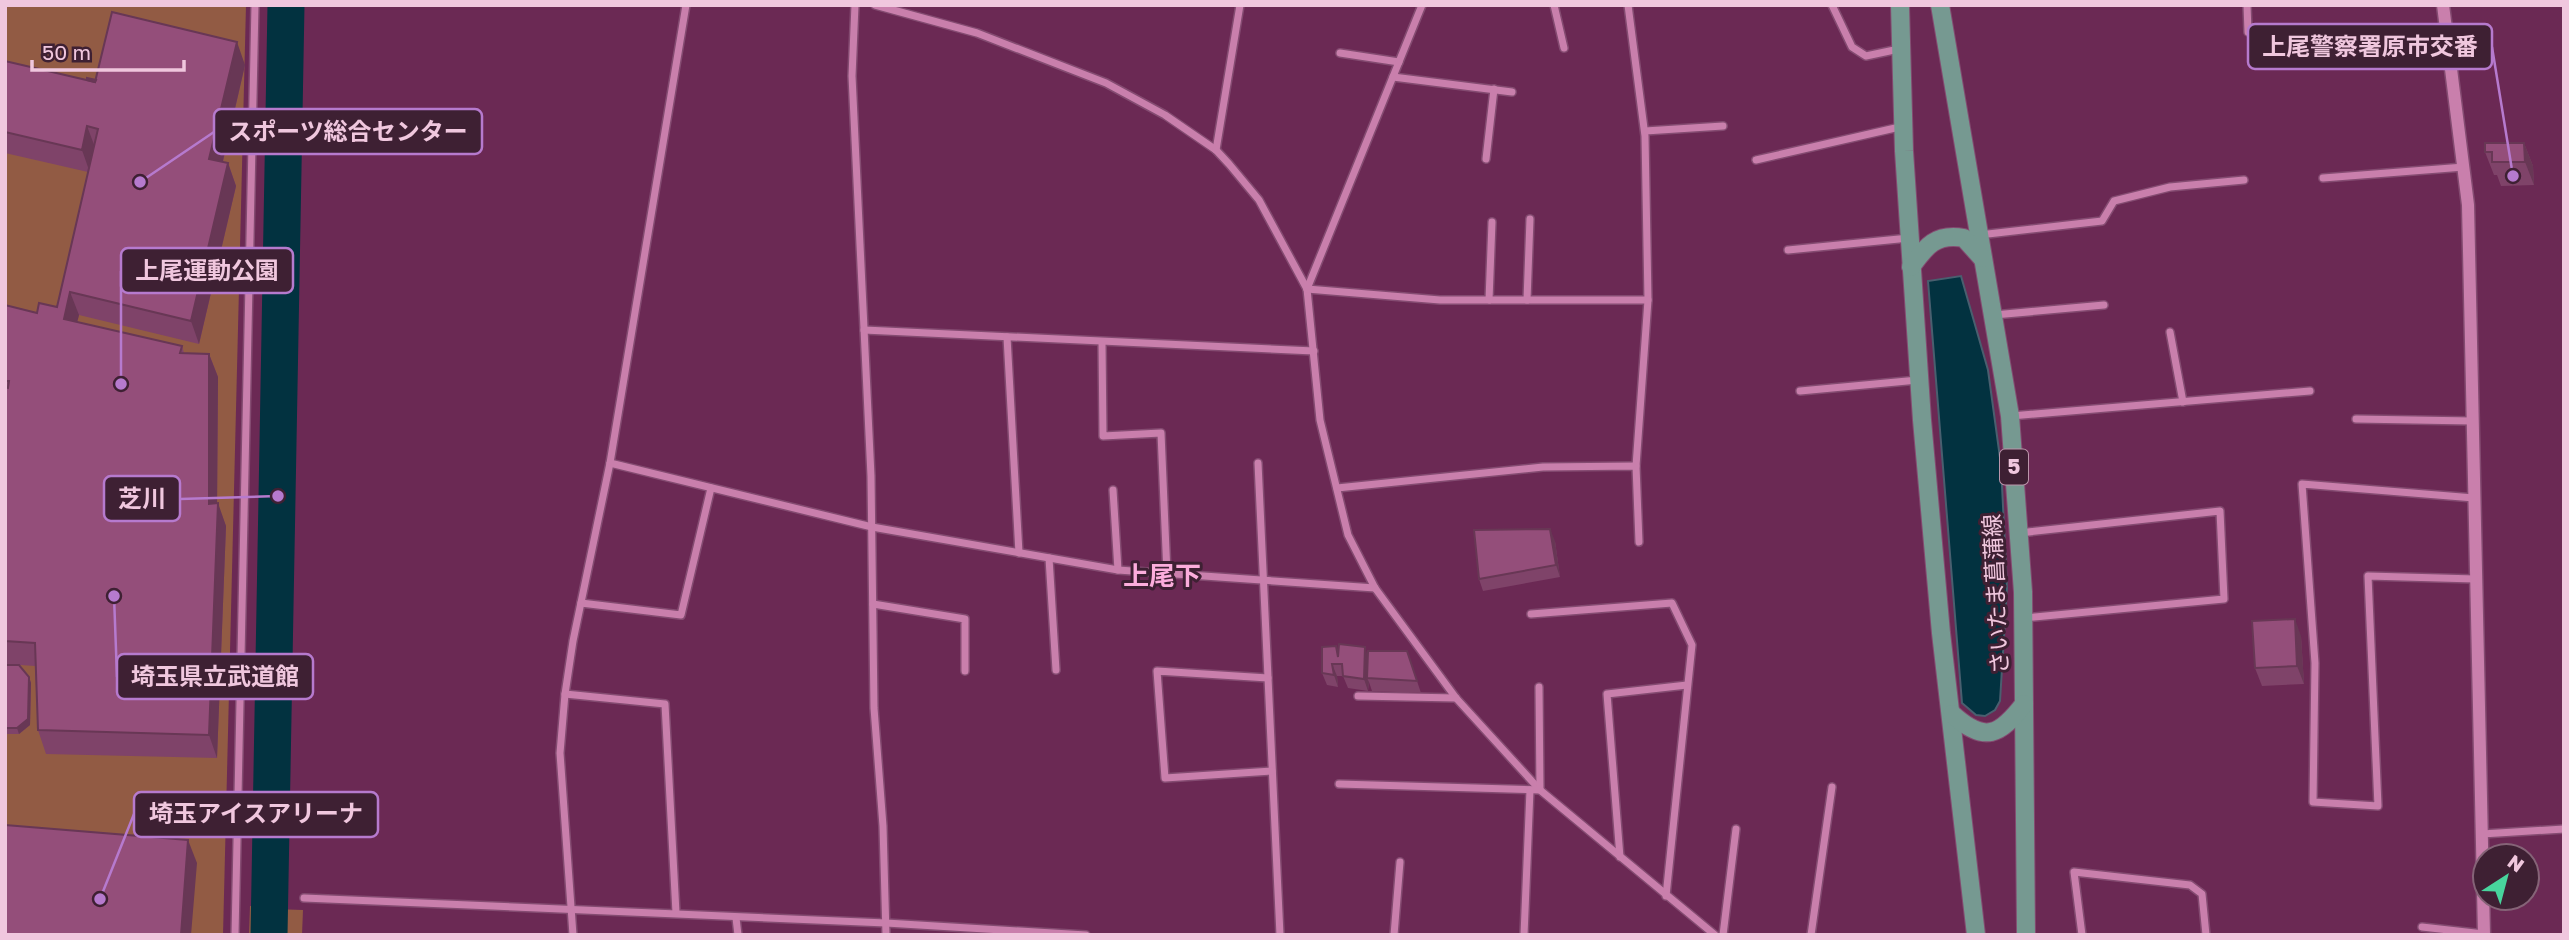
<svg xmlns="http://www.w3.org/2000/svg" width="2569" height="940" viewBox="0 0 2569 940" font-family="'Golos Text','Noto Sans JP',sans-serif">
  <rect width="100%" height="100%" fill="#6b2954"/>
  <g fill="#925b44">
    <path d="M5,5H246L223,935H5Z"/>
    <path d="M250,906H266L265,935H249Z"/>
    <path d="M273,909L303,910L302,935H272Z"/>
  </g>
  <path fill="#023240" stroke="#495f6f" stroke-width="2" d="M1961,276L1988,370L2001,465L2007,588L2000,701L1995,710L1985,716L1976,715L1962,703L1928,281Z"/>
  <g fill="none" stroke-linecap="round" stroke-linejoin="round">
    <path stroke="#023240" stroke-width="37" d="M269,935L286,5"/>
    <defs>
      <g id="minor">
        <path d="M855,5L852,76L871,476L874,708L883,826L886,935"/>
        <path d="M875,5L977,33L1106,83L1165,115L1216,150L1229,164L1259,200L1307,289L1320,420L1348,535L1375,588L1456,698L1540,790L1715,935"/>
        <path d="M1554,5L1564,48"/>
        <path d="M1832,5L1852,47L1866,56L1899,49"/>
        <path d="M2247,5L2248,32L2447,33"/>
        <path d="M1340,53L1399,62"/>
        <path d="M1393,77L1512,92"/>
        <path d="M1645,131L1723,126"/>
        <path d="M1216,150L1240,5"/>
        <path d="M1486,159L1494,89"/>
        <path d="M1756,160L1904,126"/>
        <path d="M2323,178L2464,167"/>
        <path d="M1979,235L2102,221L2114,201L2170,187L2244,180"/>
        <path d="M1788,250L1909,238"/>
        <path d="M1307,289L1440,300H1648L1645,136L1628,5"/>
        <path d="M1307,289L1422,5"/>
        <path d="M1489,300L1492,222"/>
        <path d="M1527,300L1530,219"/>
        <path d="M1994,315L2104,305"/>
        <path d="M864,330L1314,351"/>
        <path d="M2170,332L2183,402"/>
        <path d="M1007,337L1019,553"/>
        <path d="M1102,342L1103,436L1161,433L1167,574"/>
        <path d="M1800,391L1918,380"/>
        <path d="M2011,416L2310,391"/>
        <path d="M2356,419L2472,421"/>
        <path d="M610,463L872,527L1118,570L1375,588"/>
        <path d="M1258,463L1280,935"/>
        <path d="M1636,466L1648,300"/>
        <path d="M1337,488L1543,467L1636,466L1639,542"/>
        <path d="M1113,490L1118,570"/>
        <path d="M2474,498L2302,484L2315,663L2313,802L2378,806L2368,576L2475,579"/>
        <path d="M2019,533L2220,511L2224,599L2023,618"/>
        <path d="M1049,558L1056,670"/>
        <path d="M581,603L681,615L711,488"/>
        <path d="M873,604L965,619V671"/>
        <path d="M1531,614L1672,603L1692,645L1666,896"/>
        <path d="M1268,678L1157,671L1165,778L1272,771"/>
        <path d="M565,694L665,704L676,913"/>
        <path d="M1358,696L1456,698"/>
        <path d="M1339,784L1540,790L1539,687"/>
        <path d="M2482,834L2564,829"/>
        <path d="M1620,857L1607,694L1687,685"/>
        <path d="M304,898L886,923L1086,935"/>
        <path d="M736,918L738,935"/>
        <path d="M2422,927L2484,934"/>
        <path d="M235,935L255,5"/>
        <path d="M573,935L560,753L565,694L573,641L610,463L686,5"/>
        <path d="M1394,935L1400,862"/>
        <path d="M1524,935L1530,790"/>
        <path d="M1723,935L1736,829"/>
        <path d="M1811,935L1832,787"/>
        <path d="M2082,935L2074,872L2190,885L2202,894L2206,935"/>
      </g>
      <path id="tertiary" d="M2443,5L2468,205L2484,935"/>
      <g id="primary">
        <path d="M1900,5L1904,151L1922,420L1941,633L1976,935"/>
        <path d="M1940,5L2010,416L2023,592L2026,935"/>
        <path d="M1911,267C1926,246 1936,233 1964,238L1982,258"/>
        <path d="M1952,714C1985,744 2000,735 2024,704"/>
      </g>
    </defs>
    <use href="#minor" stroke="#844b71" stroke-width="10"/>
    <use href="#tertiary" stroke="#844b71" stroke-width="15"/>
    <use href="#primary" stroke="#844b71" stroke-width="20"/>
    <use href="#minor" stroke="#c97fac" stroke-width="7"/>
    <use href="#tertiary" stroke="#c97fac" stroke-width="12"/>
    <use href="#primary" stroke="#769991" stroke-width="18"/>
  </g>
  <g fill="#7f4369">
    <path d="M5,61L87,80L245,65L223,162L228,163L236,186L199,344L79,315L77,322L182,346L184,353L209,354L218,377L217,503L226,526L217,758L46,754L38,730L35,666L5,664V305L37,313L57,307L88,172L5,153Z"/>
    <path d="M2524,143L2533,166L2534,185L2501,186L2497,175H2494L2485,152Z"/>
    <path d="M1555,541L1560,577L1483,591L1479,579Z"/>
    <path d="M2301,636L2304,684L2262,686L2255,668Z"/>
    <path d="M1336,646L1338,651L1368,654L1407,651L1421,693L1372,691L1369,682L1368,691L1348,688L1343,676H1337L1338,687L1327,685L1322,673Z"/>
    <path d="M5,665L29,677L31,683L30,725L19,734H5Z"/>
  </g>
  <g fill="#683755">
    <path d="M237,42L245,65L218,182L209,159Z"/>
    <path d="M87,126L96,150L90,173L82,150Z"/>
    <path d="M2524,143L2533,166L2534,185L2525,162Z"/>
    <path d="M228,163L236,186L199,344L191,321Z"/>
    <path d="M70,292L79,315L72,342L64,319Z"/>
    <path d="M209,354L218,377L217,512L218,503L226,526L217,758L209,735Z"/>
    <path d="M1550,529L1555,541L1560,577L1556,565Z"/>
    <path d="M2295,619L2301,636L2304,684L2297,666Z"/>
    <path d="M1365,647L1369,660L1367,678L1369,682L1368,691L1364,679Z"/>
    <path d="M1332,664L1337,676L1338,687L1334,675Z"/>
    <path d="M29,677L31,683L30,725L19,734L17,728Z"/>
    <path d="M188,840L197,863L191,935H181Z"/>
  </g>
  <g fill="#944e7a" stroke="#683755" stroke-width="2">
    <path d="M112,12L237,42L209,159L228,163L191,321L70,292L64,319L182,346L180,353L209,354V504L218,503L209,735L38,730L35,643L5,641V387L8,388L9,381H5V305L37,313L39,303L57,307L98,129L87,126L82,150L5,132V61L95,82Z"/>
    <path d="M87,78L96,80L95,82L87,80Z"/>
    <path d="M2485,143H2524L2525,162H2492V152H2485Z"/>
    <path d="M1550,529L1556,565L1479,579L1474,530Z"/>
    <path d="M2295,619L2297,666L2255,668L2252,621Z"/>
    <path d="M1339,644L1365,647L1364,679L1343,676L1342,664H1332L1334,675L1322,673V647L1336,646L1338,657Z"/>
    <path d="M1368,651H1407L1417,681L1367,678Z"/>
    <path d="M5,665H19L29,677L28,719L17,728H5Z"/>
    <path d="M5,825L188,840L181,935H5Z"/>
  </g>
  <g text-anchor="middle" stroke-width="6" stroke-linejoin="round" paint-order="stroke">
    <rect fill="#3e2033" stroke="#bb95ab" stroke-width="2" x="2000" y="449.5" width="28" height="35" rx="5"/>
    <g font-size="21" font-weight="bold" fill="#f0c7de">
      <text x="2014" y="474">5</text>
    </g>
    <g font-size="23" fill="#f0c7de" stroke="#3e2033">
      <text transform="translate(1996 594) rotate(-93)" y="8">さいたま菖蒲線</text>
    </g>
    <g font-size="26" font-weight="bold" fill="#fcaddc" stroke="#3e2033">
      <text x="1162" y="585">上尾下</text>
    </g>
  </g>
  <path fill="none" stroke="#b67ace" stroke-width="2.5" d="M2513 176L2492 47M140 182L214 132M121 384L121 271M278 496L180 499M114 596L117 677M100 899L134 814"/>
  <g fill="#b67ace" stroke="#3e2033" stroke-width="2.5">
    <circle cx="2513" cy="176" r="7"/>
    <circle cx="140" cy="182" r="7"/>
    <circle cx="121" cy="384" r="7"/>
    <circle cx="278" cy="496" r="7"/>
    <circle cx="114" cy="596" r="7"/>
    <circle cx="100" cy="899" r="7"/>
  </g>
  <g fill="#3e2033" stroke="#b67ace" stroke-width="2.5">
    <rect x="2248" y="24" width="244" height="45" rx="7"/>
    <rect x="214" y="109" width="268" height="45" rx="7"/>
    <rect x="121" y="248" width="172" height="45" rx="7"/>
    <rect x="104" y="476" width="76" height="45" rx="7"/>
    <rect x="117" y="654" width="196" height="45" rx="7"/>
    <rect x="134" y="792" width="244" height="45" rx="7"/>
  </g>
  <g font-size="24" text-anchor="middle" font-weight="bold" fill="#f0c7de">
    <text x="2370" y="55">上尾警察署原市交番</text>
    <text x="348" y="140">スポーツ総合センター</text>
    <text x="207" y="279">上尾運動公園</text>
    <text x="142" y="507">芝川</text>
    <text x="215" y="685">埼玉県立武道館</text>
    <text x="256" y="822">埼玉アイスアリーナ</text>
  </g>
  <rect width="2569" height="940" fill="none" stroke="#f0c7de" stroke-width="14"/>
  <g transform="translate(2506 877) rotate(36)"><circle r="33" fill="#3e2033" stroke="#856377" stroke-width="2"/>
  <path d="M0-5L12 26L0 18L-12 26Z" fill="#48d49d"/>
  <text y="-10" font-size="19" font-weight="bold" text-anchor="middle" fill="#f0c7de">N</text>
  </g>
  <path d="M32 60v10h152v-10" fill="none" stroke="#f0c7de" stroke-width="3.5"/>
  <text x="42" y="60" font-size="21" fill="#f0c7de" stroke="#3e2033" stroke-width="5" paint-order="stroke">50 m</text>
</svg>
